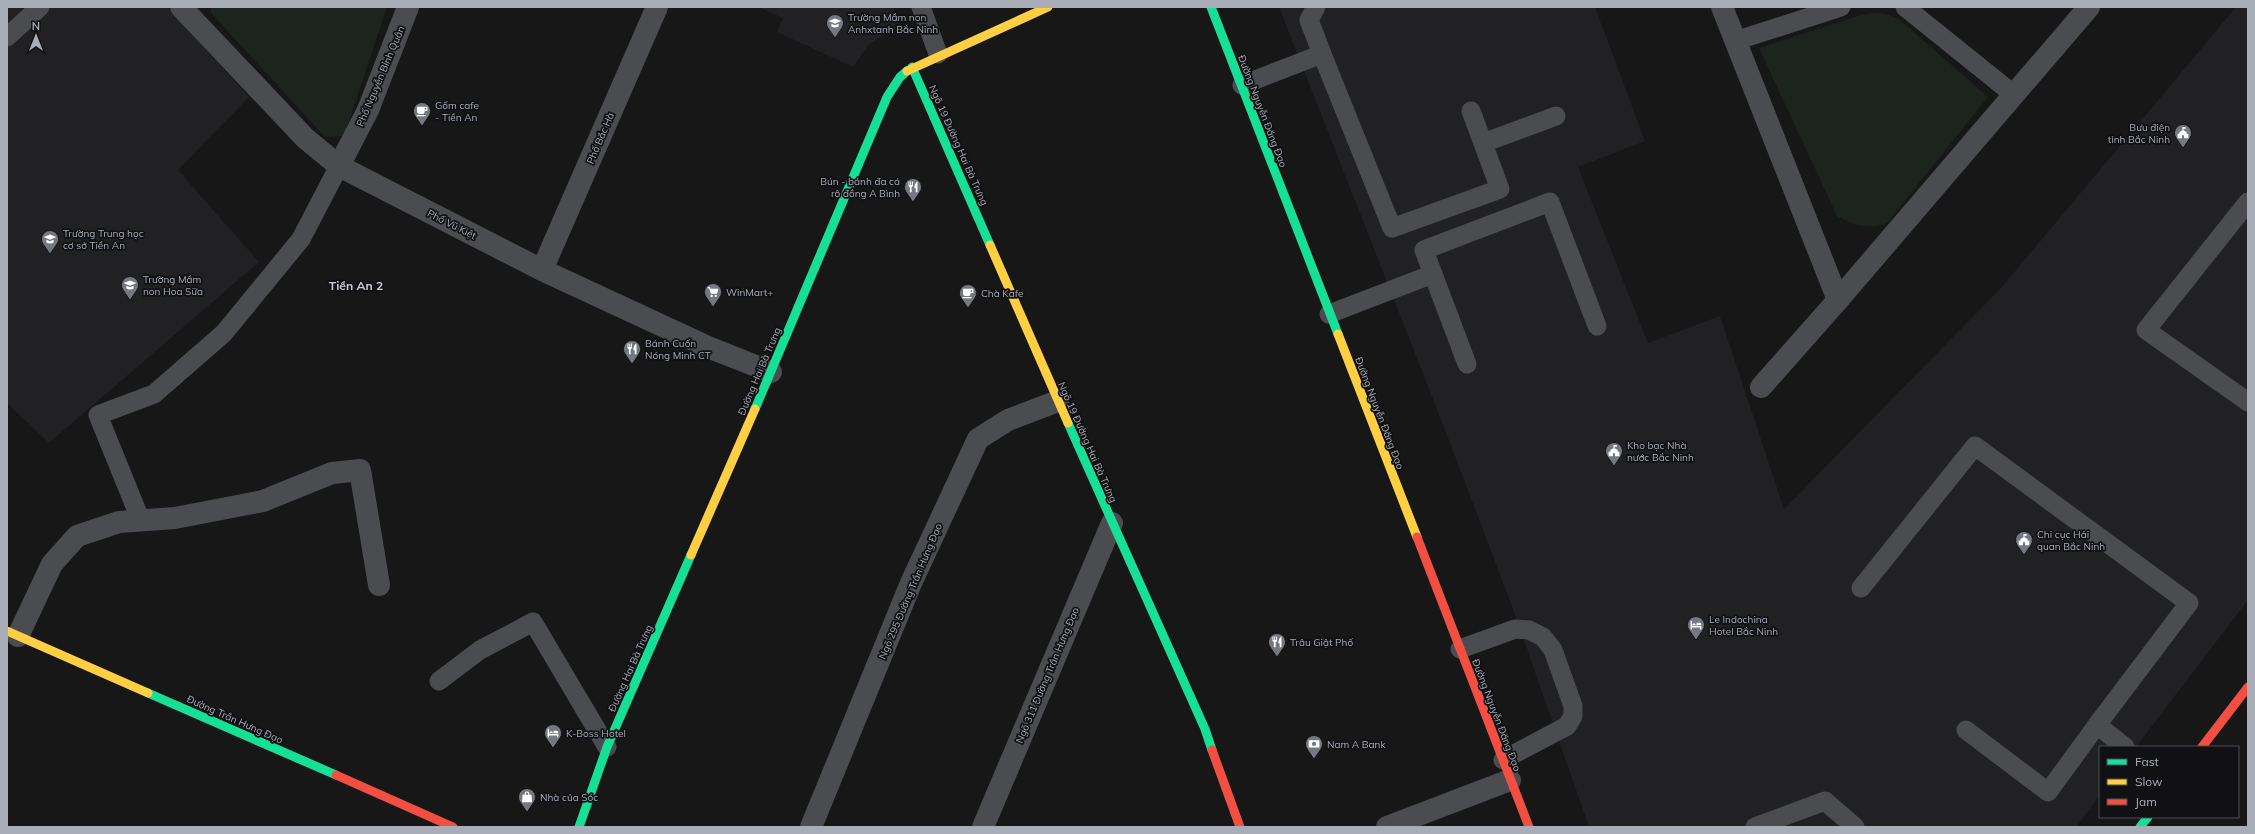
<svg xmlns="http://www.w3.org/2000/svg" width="2255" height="834" viewBox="0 0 2255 834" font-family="Mulish,sans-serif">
  <rect width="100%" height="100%" fill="#171717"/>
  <g fill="#212123">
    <path d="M7,7H167L249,97L178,170L259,262L49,443L7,403Z"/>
    <path d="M758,7H893L901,26L869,44L853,67L777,32L783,18Z"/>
    <path d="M1279,7H1595L1645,141L1578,167L1648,343L1720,316L1784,509L2001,288L2236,7H2248V600L2136,747H2100V795L2076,827H1589L1512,606L1442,422Z"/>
  </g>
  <g fill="#1d241e">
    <path d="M211,7H387L344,136L325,137L211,13Z"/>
    <path d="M1874,12L1887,14L1899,19L1988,97L1887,223C1868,230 1855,226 1837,216L1759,48L1851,18Z"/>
  </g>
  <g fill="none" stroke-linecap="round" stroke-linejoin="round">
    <g stroke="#4b4c50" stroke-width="19">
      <path d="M921,7L938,54"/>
      <path d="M1905,7L2013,94"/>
      <path d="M7,37L40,7"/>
      <path d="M1735,41L1841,7"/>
      <path d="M1322,54L1392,228L1500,189L1471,111"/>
      <path d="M1242,85L1322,54L1309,20L1316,7"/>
      <path d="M1483,143L1556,116"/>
      <path d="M2248,202L2146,330L2248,402"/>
      <path d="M1433,274L1424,250L1550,202L1597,326"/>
      <path d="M1329,314L1433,274L1467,364"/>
      <path d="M141,521L98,415L154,394L224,333L301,239L339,166"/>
      <path d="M1861,588L1975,446L2189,603L2097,725L2125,747"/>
      <path d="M1460,649L1515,629L1529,630L1543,637L1553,650L1573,706V716L1567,726L1503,760"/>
      <path d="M439,681L480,650L533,622L607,747"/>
      <path d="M1966,730L2048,792L2097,725"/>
      <path d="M1755,827L1825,801L1855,827"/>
    </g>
    <g stroke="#4b4c50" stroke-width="22">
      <path d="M181,7L305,138L339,166L542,270L708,347L771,372"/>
      <path d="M1722,7L1838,300"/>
      <path d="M339,166L368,110L408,7"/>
      <path d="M542,270L657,7"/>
      <path d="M1761,387L1838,300L2089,7"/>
      <path d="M18,636L52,564L77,536L119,522L175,518L263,501L332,473L360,470L379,585"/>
      <path d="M811,827L911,583L978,439L1008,420L1058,401"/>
      <path d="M983,827L1112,523"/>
      <path d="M1387,827L1510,780"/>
    </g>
    <g stroke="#16e098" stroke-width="9">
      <path d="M1211,7L1338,334"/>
      <path d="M912,67L990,245"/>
      <path d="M755,409L887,97L900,77L907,71"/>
      <path d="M1068,423L1205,729L1212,750"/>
      <path d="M148,693L336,775"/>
      <path d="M579,827L607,747L691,555"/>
      <path d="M2140,827L2148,817"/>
    </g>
    <g stroke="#ffcf43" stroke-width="9">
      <path d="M907,71L1048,7"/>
      <path d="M990,245L1068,423"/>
      <path d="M1338,334L1417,537"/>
      <path d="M691,555L755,409"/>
      <path d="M7,631L148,693"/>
    </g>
    <g stroke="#f24e42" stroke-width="9">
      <path d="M1417,537L1529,827"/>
      <path d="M2202,747L2248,687"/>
      <path d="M1212,750L1240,827"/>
      <path d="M336,775L453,827"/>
    </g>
  </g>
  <defs>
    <symbol id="school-pin" viewBox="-11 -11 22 30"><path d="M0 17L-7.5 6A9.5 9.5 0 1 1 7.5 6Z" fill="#757880" stroke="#111113"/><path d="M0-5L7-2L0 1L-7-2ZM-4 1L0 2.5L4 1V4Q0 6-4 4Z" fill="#fff"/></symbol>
    <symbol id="cafe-pin" viewBox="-11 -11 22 30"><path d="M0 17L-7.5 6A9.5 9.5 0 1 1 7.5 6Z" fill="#757880" stroke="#111113"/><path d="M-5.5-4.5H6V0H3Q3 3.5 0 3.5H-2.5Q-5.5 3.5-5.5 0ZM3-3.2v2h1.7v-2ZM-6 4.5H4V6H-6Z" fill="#fff"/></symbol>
    <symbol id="civic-pin" viewBox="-11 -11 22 30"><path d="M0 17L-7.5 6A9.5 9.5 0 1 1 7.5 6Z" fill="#757880" stroke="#111113"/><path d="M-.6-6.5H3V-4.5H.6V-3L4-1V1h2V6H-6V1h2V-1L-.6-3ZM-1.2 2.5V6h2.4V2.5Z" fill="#fff"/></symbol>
    <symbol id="restaurant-pin" viewBox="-11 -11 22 30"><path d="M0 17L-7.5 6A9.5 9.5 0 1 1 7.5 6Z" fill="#757880" stroke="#111113"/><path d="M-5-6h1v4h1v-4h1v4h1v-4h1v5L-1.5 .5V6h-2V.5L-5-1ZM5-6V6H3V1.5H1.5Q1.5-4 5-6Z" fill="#fff"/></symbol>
    <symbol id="supermarket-pin" viewBox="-11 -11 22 30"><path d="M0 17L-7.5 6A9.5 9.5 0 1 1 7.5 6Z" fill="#757880" stroke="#111113"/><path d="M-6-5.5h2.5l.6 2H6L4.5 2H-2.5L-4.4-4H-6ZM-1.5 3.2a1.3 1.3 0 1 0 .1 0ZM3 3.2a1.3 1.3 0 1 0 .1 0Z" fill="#fff"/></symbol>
    <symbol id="hotel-pin" viewBox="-11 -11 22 30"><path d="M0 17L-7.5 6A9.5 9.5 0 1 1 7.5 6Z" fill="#757880" stroke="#111113"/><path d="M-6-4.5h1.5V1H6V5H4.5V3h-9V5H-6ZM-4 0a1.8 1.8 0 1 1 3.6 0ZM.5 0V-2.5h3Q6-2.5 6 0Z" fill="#fff"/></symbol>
    <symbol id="bank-pin" viewBox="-11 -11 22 30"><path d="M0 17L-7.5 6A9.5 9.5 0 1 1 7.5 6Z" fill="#757880" stroke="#111113"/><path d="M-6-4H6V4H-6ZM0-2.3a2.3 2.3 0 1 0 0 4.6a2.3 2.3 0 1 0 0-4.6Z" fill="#fff"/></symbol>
    <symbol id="shop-pin" viewBox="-11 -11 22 30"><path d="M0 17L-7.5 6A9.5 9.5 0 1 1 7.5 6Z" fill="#757880" stroke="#111113"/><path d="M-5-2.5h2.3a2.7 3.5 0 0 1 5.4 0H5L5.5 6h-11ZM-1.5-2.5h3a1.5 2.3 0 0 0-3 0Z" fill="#fff"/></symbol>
  </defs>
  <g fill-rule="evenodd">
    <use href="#school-pin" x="825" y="13" width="20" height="27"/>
    <use href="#cafe-pin" x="412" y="101" width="20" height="27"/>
    <use href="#civic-pin" x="2173" y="123" width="20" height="27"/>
    <use href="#restaurant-pin" x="903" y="177" width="20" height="27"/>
    <use href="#school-pin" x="40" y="229" width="20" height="27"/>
    <use href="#school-pin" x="120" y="275" width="20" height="27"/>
    <use href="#supermarket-pin" x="703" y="282" width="20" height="27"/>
    <use href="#cafe-pin" x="958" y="283" width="20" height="27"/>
    <use href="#restaurant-pin" x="622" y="339" width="20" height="27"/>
    <use href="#civic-pin" x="1604" y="441" width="20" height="27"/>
    <use href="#civic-pin" x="2014" y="530" width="20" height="27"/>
    <use href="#hotel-pin" x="1686" y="615" width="20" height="27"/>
    <use href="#restaurant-pin" x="1267" y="632" width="20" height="27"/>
    <use href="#hotel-pin" x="543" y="723" width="20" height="27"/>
    <use href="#bank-pin" x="1304" y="734" width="20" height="27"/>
    <use href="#shop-pin" x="517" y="787" width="20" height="27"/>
  </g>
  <g text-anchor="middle" stroke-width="3.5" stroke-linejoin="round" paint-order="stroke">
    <g font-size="10" fill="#a8adb8" stroke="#111113" text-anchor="start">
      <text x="848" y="21">Trường Mầm non<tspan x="848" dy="12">Anhxtanh Bắc Ninh</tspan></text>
      <text x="435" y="109">Gốm cafe<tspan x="435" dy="12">- Tiền An</tspan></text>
      <text x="2170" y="131" text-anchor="end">Bưu điện<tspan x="2170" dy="12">tỉnh Bắc Ninh</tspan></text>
      <text x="900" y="185" text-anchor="end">Bún - bánh đa cá<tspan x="900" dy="12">rô đồng A Bình</tspan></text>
      <text x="63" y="237">Trường Trung học<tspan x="63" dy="12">cơ sở Tiền An</tspan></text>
      <text x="143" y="283">Trường Mầm<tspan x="143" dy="12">non Hoa Sữa</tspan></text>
      <text x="726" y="296">WinMart+</text>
      <text x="981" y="297">Chà Kafe</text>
      <text x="645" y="347">Bánh Cuốn<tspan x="645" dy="12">Nóng Minh CT</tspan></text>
      <text x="1627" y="449">Kho bạc Nhà<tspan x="1627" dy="12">nước Bắc Ninh</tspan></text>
      <text x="2037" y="538">Chi cục Hải<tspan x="2037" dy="12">quan Bắc Ninh</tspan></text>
      <text x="1709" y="623">Le Indochina<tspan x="1709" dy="12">Hotel Bắc Ninh</tspan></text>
      <text x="1290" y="646">Trâu Giật Phố</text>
      <text x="566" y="737">K-Boss Hotel</text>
      <text x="1327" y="748">Nam A Bank</text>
      <text x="540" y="801">Nhà của Sóc</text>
    </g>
    <g font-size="10" fill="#a8adb8" stroke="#111113">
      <text transform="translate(380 76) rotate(-67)" y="4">Phố Nguyễn Bỉnh Quân</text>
      <text transform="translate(1263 111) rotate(69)" y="4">Đường Nguyễn Đăng Đạo</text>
      <text transform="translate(600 138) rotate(-67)" y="4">Phố Bắc Hà</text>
      <text transform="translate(959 145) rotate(66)" y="4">Ngõ 19 Đường Hai Bà Trưng</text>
      <text transform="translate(452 224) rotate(27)" y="4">Phố Vũ Kiệt</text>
      <text transform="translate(759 371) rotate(-67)" y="4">Đường Hai Bà Trưng</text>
      <text transform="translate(1380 413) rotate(69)" y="4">Đường Nguyễn Đăng Đạo</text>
      <text transform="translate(1088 442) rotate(66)" y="4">Ngõ 19 Đường Hai Bà Trưng</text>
      <text transform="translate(910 591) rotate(-67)" y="4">Ngõ 295 Đường Trần Hưng Đạo</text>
      <text transform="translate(630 668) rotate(-66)" y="4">Đường Hai Bà Trưng</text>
      <text transform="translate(1047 675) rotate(-67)" y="4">Ngõ 311 Đường Trần Hưng Đạo</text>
      <text transform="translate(1497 715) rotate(69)" y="4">Đường Nguyễn Đăng Đạo</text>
      <text transform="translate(235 719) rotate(24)" y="4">Đường Trần Hưng Đạo</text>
    </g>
    <g font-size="12" font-weight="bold" fill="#c9ccd4" stroke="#111113">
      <text x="356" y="290">Tiền An 2</text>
    </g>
  </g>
  <rect width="2255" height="834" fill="none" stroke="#a8adb8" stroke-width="16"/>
  <rect x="2099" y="746" width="140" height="72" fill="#111113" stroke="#4d4f55"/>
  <rect x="2107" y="759" width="20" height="6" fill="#16e098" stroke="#4d4f55"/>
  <text x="2135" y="766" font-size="12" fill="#a8adb8">Fast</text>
  <rect x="2107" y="779" width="20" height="6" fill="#ffcf43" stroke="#4d4f55"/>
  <text x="2135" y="786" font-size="12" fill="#a8adb8">Slow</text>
  <rect x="2107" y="799" width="20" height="6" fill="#f24e42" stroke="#4d4f55"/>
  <text x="2135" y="806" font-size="12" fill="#a8adb8">Jam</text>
  <g transform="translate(36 36)" stroke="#111113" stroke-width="3" paint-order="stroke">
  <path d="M0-3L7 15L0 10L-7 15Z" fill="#a8adb8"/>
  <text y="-6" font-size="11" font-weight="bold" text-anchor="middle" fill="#a8adb8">N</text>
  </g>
</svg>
